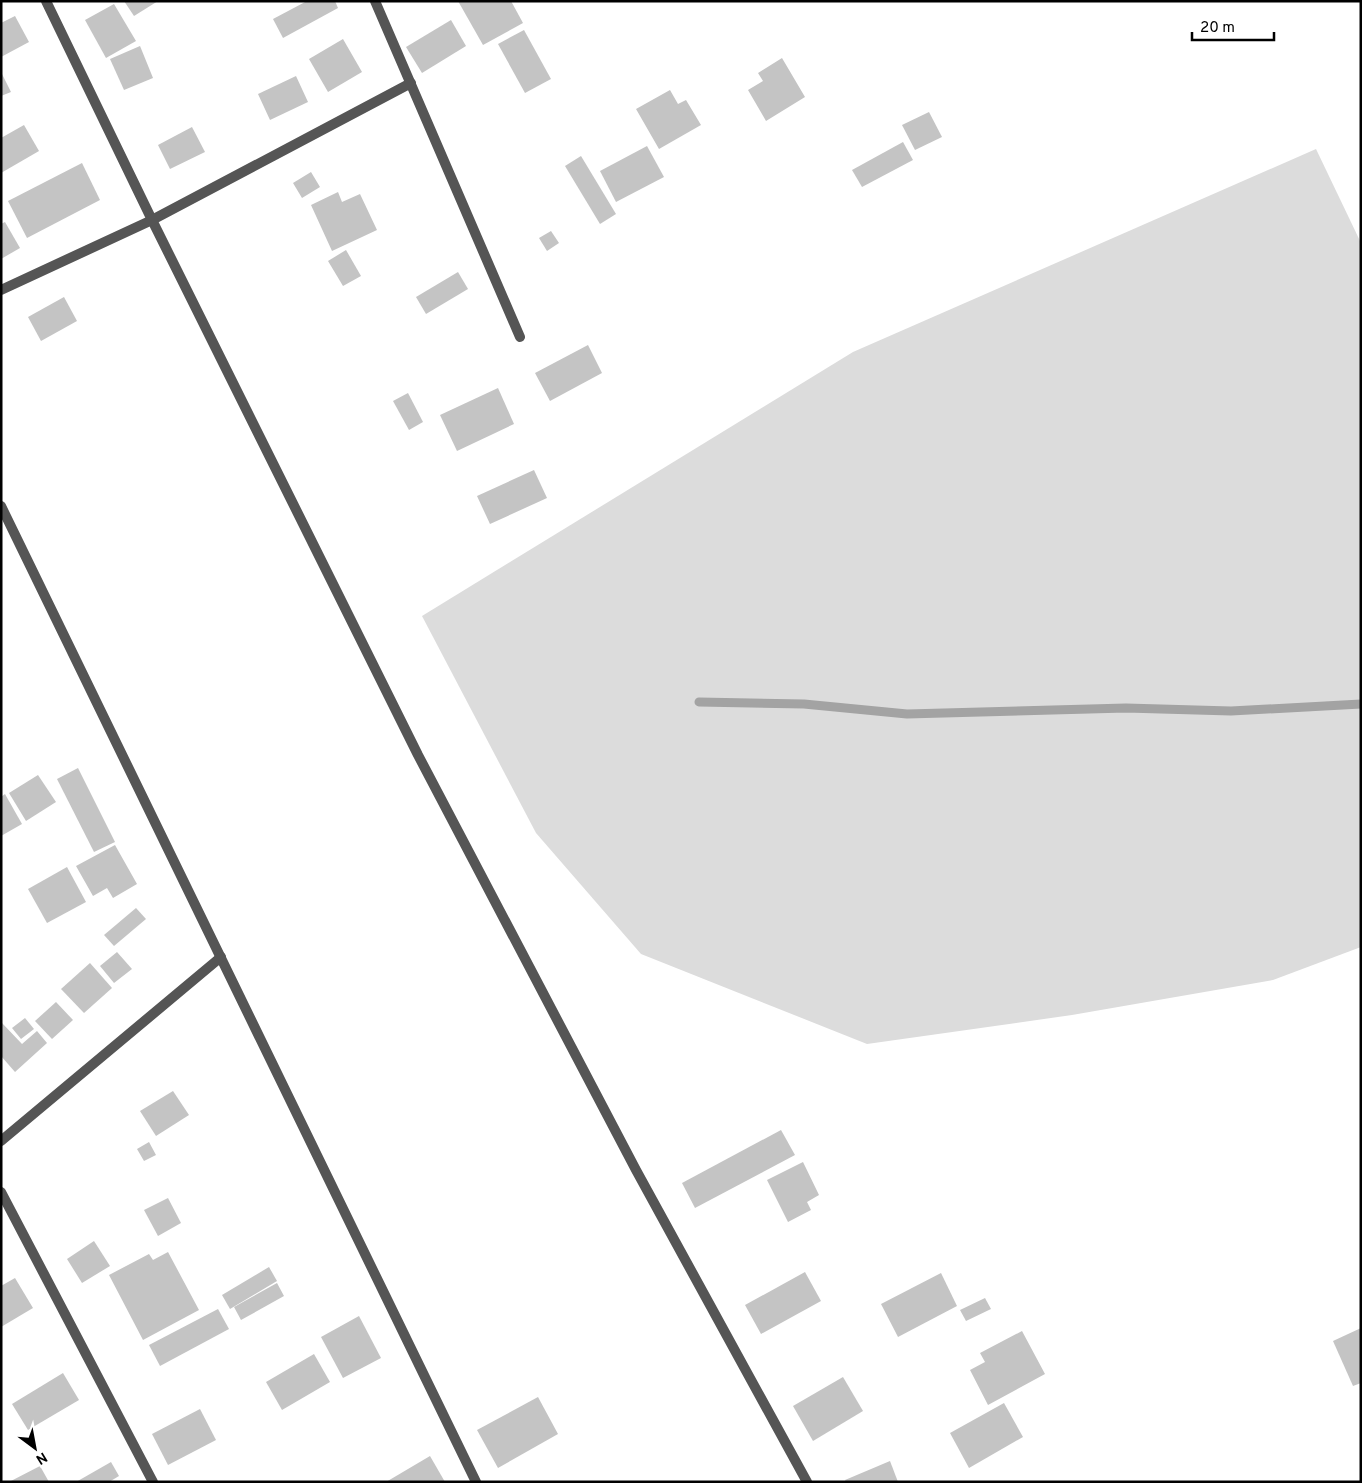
<svg xmlns="http://www.w3.org/2000/svg" width="1362" height="1483" viewBox="0 0 1362 1483" font-family="Overpass,sans-serif">
  <rect width="100%" height="100%" fill="#fff"/>
  <path fill="#dcdcdc" d="M1316,149L1361,243V947L1273,980L1072,1015L867,1044L641,954L536,833L422,616L853,352Z"/>
  <g fill="none" stroke-linecap="round" stroke-linejoin="round">
    <path stroke="#a3a3a3" stroke-width="9" d="M699,702L804,704L907,714L1126,708L1231,711L1361,704"/>
  </g>
  <g fill="#c4c4c4">
    <path d="M124,1H158L134,16Z"/>
    <path d="M307,1H335L338,8L283,38L273,19Z"/>
    <path d="M458,1H511L523,23L483,45Z"/>
    <path d="M114,4L136,41L106,58L85,20Z"/>
    <path d="M15,16L29,42L1,57V23Z"/>
    <path d="M451,20L466,46L422,73L406,47Z"/>
    <path d="M524,30L551,79L525,93L498,44Z"/>
    <path d="M343,39L362,72L328,92L309,59Z"/>
    <path d="M140,46L153,78L124,90L110,59Z"/>
    <path d="M782,58L805,97L766,121L748,90L763,81L758,73Z"/>
    <path d="M1,72L11,92L1,96Z"/>
    <path d="M296,76L308,102L270,120L258,94Z"/>
    <path d="M670,90L678,104L686,100L701,125L659,149L636,109Z"/>
    <path d="M929,112L942,137L915,150L902,125Z"/>
    <path d="M24,125L39,151L1,173V138Z"/>
    <path d="M192,127L205,152L170,169L158,145Z"/>
    <path d="M903,142L913,160L862,187L852,170Z"/>
    <path d="M647,146L664,177L616,202L600,171Z"/>
    <path d="M581,156L616,214L600,224L565,166Z"/>
    <path d="M82,163L100,200L27,238L8,201Z"/>
    <path d="M311,172L320,187L302,198L293,183Z"/>
    <path d="M338,192L342,202L360,194L377,230L332,251L311,205Z"/>
    <path d="M5,222L20,248L1,259V224Z"/>
    <path d="M551,231L559,243L547,251L539,238Z"/>
    <path d="M346,250L361,276L343,286L328,261Z"/>
    <path d="M458,272L468,289L426,314L416,297Z"/>
    <path d="M64,297L77,321L41,341L28,317Z"/>
    <path d="M588,345L602,373L550,401L535,373Z"/>
    <path d="M498,388L514,424L457,451L440,415Z"/>
    <path d="M408,393L423,422L409,430L393,401Z"/>
    <path d="M534,470L547,498L490,524L477,496Z"/>
    <path d="M78,768L115,842L94,852L57,779Z"/>
    <path d="M38,775L56,802L26,821L9,793Z"/>
    <path d="M5,794L22,824L1,836V797Z"/>
    <path d="M115,845L137,884L113,898L107,888L93,896L76,866Z"/>
    <path d="M67,867L86,902L47,923L28,889Z"/>
    <path d="M136,908L146,919L114,946L104,935Z"/>
    <path d="M117,952L132,969L114,983L100,966Z"/>
    <path d="M90,963L112,988L84,1013L61,989Z"/>
    <path d="M56,1002L73,1020L52,1039L35,1021Z"/>
    <path d="M25,1018L34,1029L21,1039L12,1028Z"/>
    <path d="M2,1023L22,1044L37,1031L47,1043L15,1072L1,1056Z"/>
    <path d="M173,1091L189,1115L156,1136L140,1111Z"/>
    <path d="M781,1130L795,1155L695,1208L682,1183Z"/>
    <path d="M149,1142L156,1155L144,1161L137,1149Z"/>
    <path d="M803,1162L819,1195L807,1202L811,1210L788,1222L767,1180Z"/>
    <path d="M168,1198L181,1223L158,1236L144,1210Z"/>
    <path d="M94,1241L110,1266L82,1283L67,1259Z"/>
    <path d="M168,1252L199,1310L143,1340L109,1275L149,1254L153,1260Z"/>
    <path d="M269,1267L277,1281L230,1309L222,1295Z"/>
    <path d="M805,1272L821,1301L761,1334L745,1305Z"/>
    <path d="M941,1273L957,1306L898,1337L881,1304Z"/>
    <path d="M15,1278L33,1308L1,1327V1286Z"/>
    <path d="M277,1283L284,1296L241,1320L234,1307Z"/>
    <path d="M985,1298L991,1309L966,1321L960,1310Z"/>
    <path d="M218,1309L229,1329L160,1366L149,1345Z"/>
    <path d="M359,1316L381,1358L343,1378L321,1337Z"/>
    <path d="M1361,1328V1383L1353,1386L1333,1341Z"/>
    <path d="M1022,1331L1045,1374L988,1405L970,1370L985,1362L980,1353Z"/>
    <path d="M314,1354L330,1382L282,1410L266,1382Z"/>
    <path d="M63,1373L79,1400L28,1430L12,1404Z"/>
    <path d="M843,1377L863,1411L813,1441L793,1406Z"/>
    <path d="M538,1397L558,1434L498,1468L477,1430Z"/>
    <path d="M1004,1403L1023,1437L969,1468L950,1433Z"/>
    <path d="M200,1409L216,1440L168,1465L152,1434Z"/>
    <path d="M430,1456L445,1482H386Z"/>
    <path d="M890,1461L898,1482H846L845,1480Z"/>
    <path d="M111,1462L119,1476L109,1482H76Z"/>
    <path d="M40,1466L49,1482H9Z"/>
  </g>
  <g fill="none" stroke-linecap="round" stroke-linejoin="round">
    <g stroke="#555" stroke-width="10">
      <path d="M46,1L152,220L418,755L636,1170L807,1482"/>
      <path d="M375,1L520,337"/>
      <path d="M1,290L152,220L411,83"/>
      <path d="M1,506L476,1482"/>
      <path d="M1,1141L221,957"/>
      <path d="M1,1192L153,1482"/>
    </g>
  </g>
  <rect width="1362" height="1483" fill="none" stroke="#000000" stroke-width="5"/>
  <g transform="translate(35 1448) rotate(148)" stroke="#ffffff" stroke-width="4" paint-order="stroke">
  <path d="M0-4L9 19L0 12L-9 19Z" fill="#000000"/>
  <text y="-8" font-size="14" font-weight="bold" text-anchor="middle" fill="#000000">N</text>
  </g>
  <path d="M1192 32v8h82v-8" fill="none" stroke="#000000" stroke-width="2.5"/>
  <text x="1200" y="32" font-size="15" fill="#000000" stroke="#ffffff" stroke-width="4" paint-order="stroke">20 m</text>
</svg>
